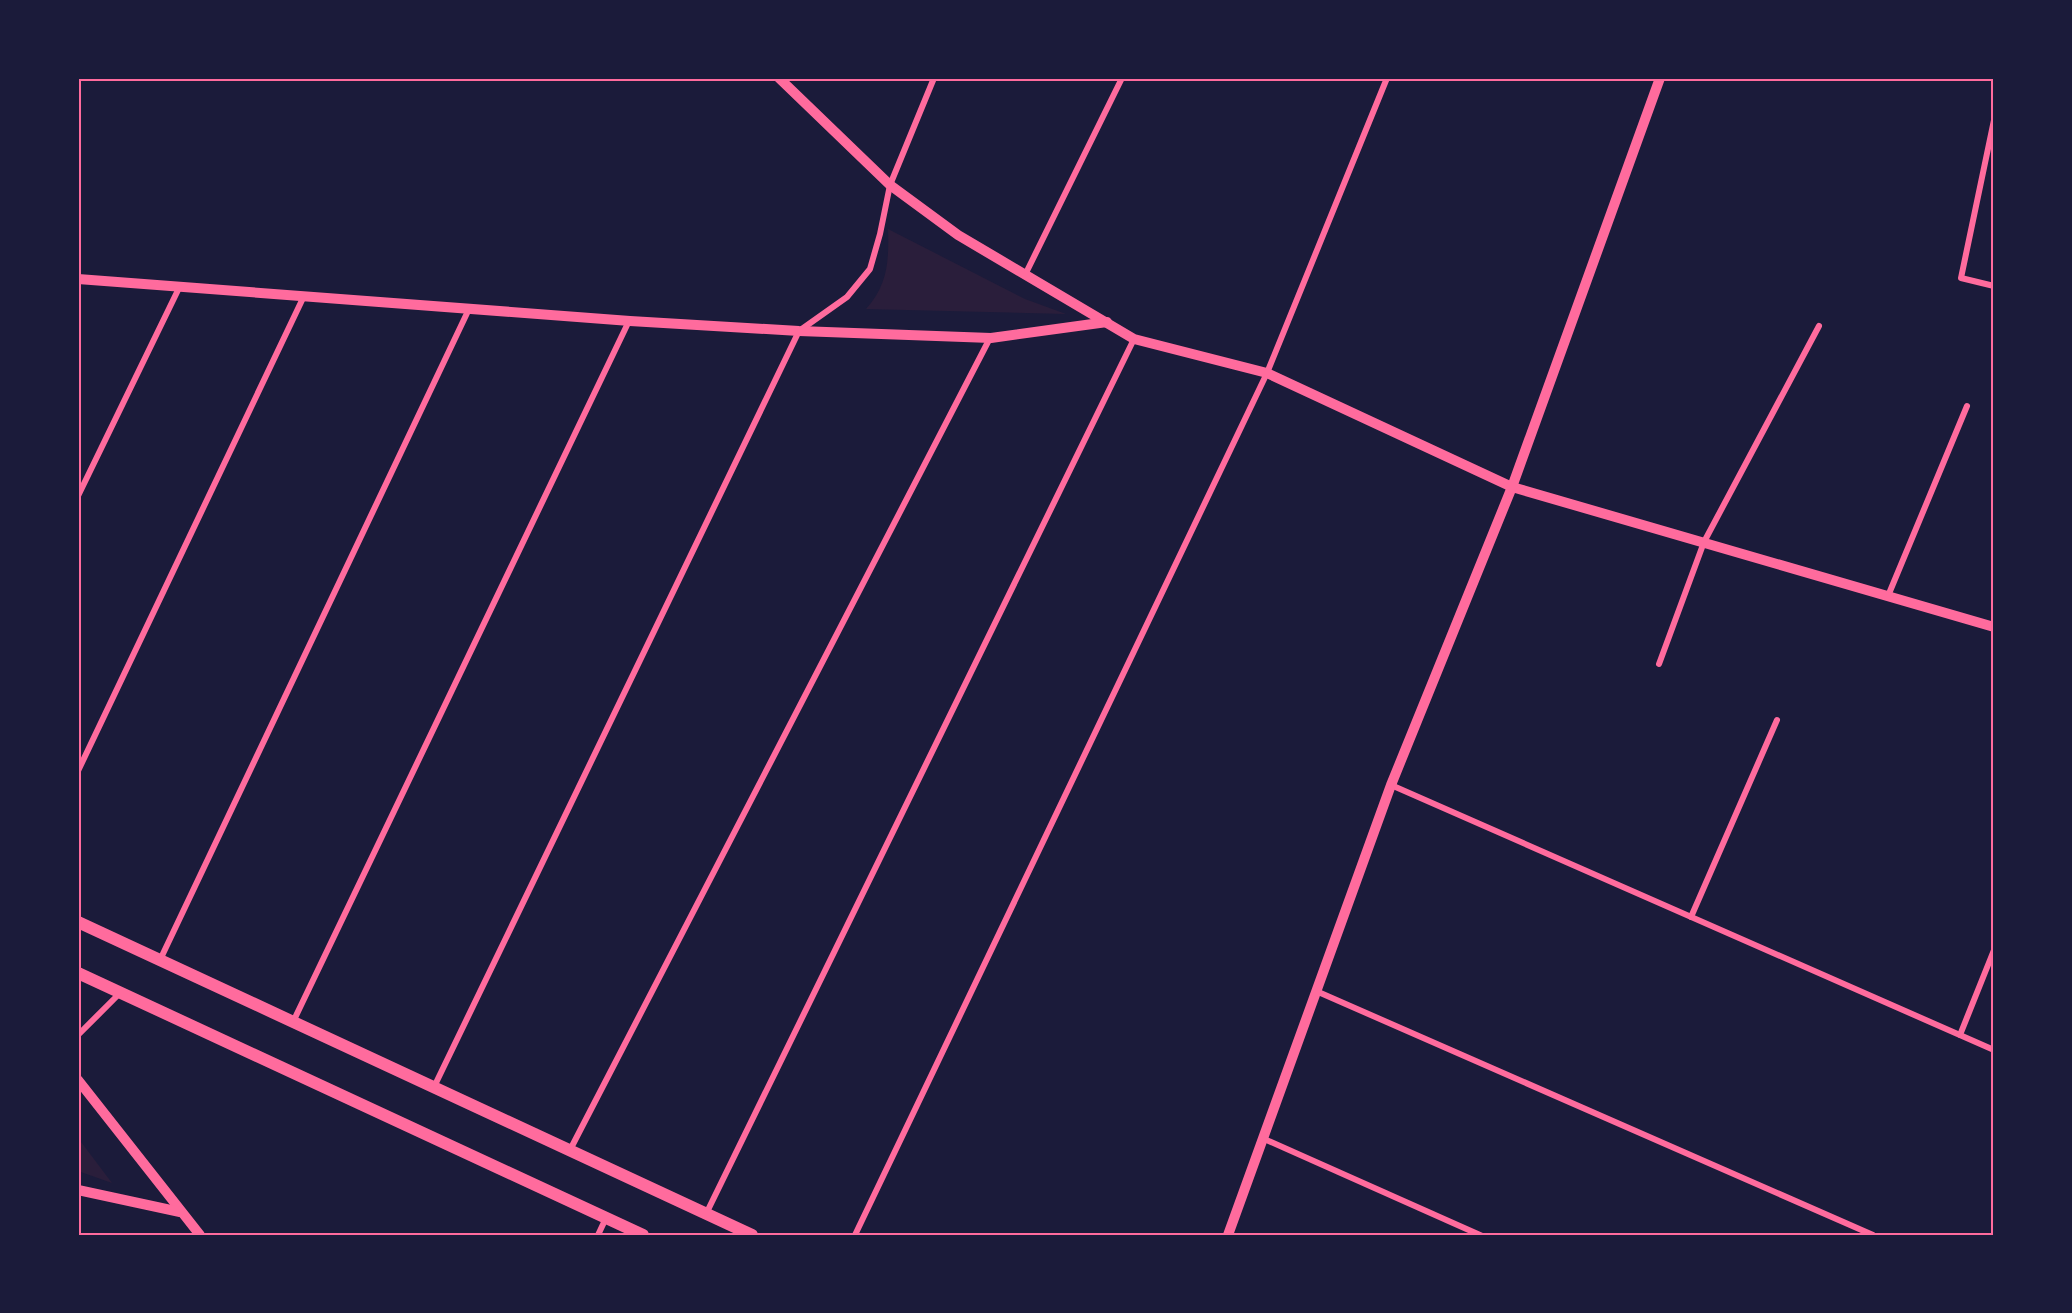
<svg xmlns="http://www.w3.org/2000/svg" width="2072" height="1313" viewBox="0 0 2072 1313" font-family="'Asap Condensed',sans-serif">
  <rect width="100%" height="100%" fill="#1b1b3a"/>
  <g fill="#2a1e3b">
    <path d="M888,229L1025,299L1066,314L866,309C888,285 889,260 888,229Z"/>
    <path d="M78,1138L112,1183L78,1171Z"/>
  </g>
  <g fill="none" stroke-linecap="round" stroke-linejoin="round">
    <g stroke="#ff6b9d" stroke-width="6">
      <path d="M1994,120L1961,278L1994,286"/>
      <path d="M1025,275L1122,78"/>
      <path d="M78,496L180,286"/>
      <path d="M1888,596L1967,406"/>
      <path d="M1659,664L1704,542L1819,326"/>
      <path d="M78,771L304,296"/>
      <path d="M1391,785L1994,1050"/>
      <path d="M1691,917L1777,720"/>
      <path d="M160,960L469,309"/>
      <path d="M1316,991L1873,1235"/>
      <path d="M293,1022L629,321"/>
      <path d="M78,1035L120,993"/>
      <path d="M1960,1035L1994,950"/>
      <path d="M434,1087L799,331L847,297L870,269L880,234L890,185L934,78"/>
      <path d="M1262,1138L1480,1235"/>
      <path d="M570,1150L990,338"/>
      <path d="M706,1214L1134,339"/>
      <path d="M598,1235L606,1218"/>
      <path d="M855,1235L1267,373L1387,78"/>
    </g>
    <g stroke="#ff6b9d" stroke-width="10">
      <path d="M779,78L890,185L958,235L1134,339L1267,373L1512,487L1994,627"/>
      <path d="M78,279L630,321L799,331L991,338L1107,322"/>
      <path d="M78,1080L200,1235"/>
      <path d="M78,1190L180,1212"/>
      <path d="M1228,1235L1391,785L1512,487L1660,78"/>
    </g>
    <g stroke="#ff6b9d" stroke-width="12">
      <path d="M78,922L752,1235"/>
      <path d="M78,973L643,1235"/>
    </g>
  </g>
  <rect width="2072" height="1313" fill="none" stroke="#1b1b3a" stroke-width="159"/>
  <rect x="80" y="80" width="1912" height="1154" fill="none" stroke="#ff6b9d" stroke-width="2"/>
</svg>
